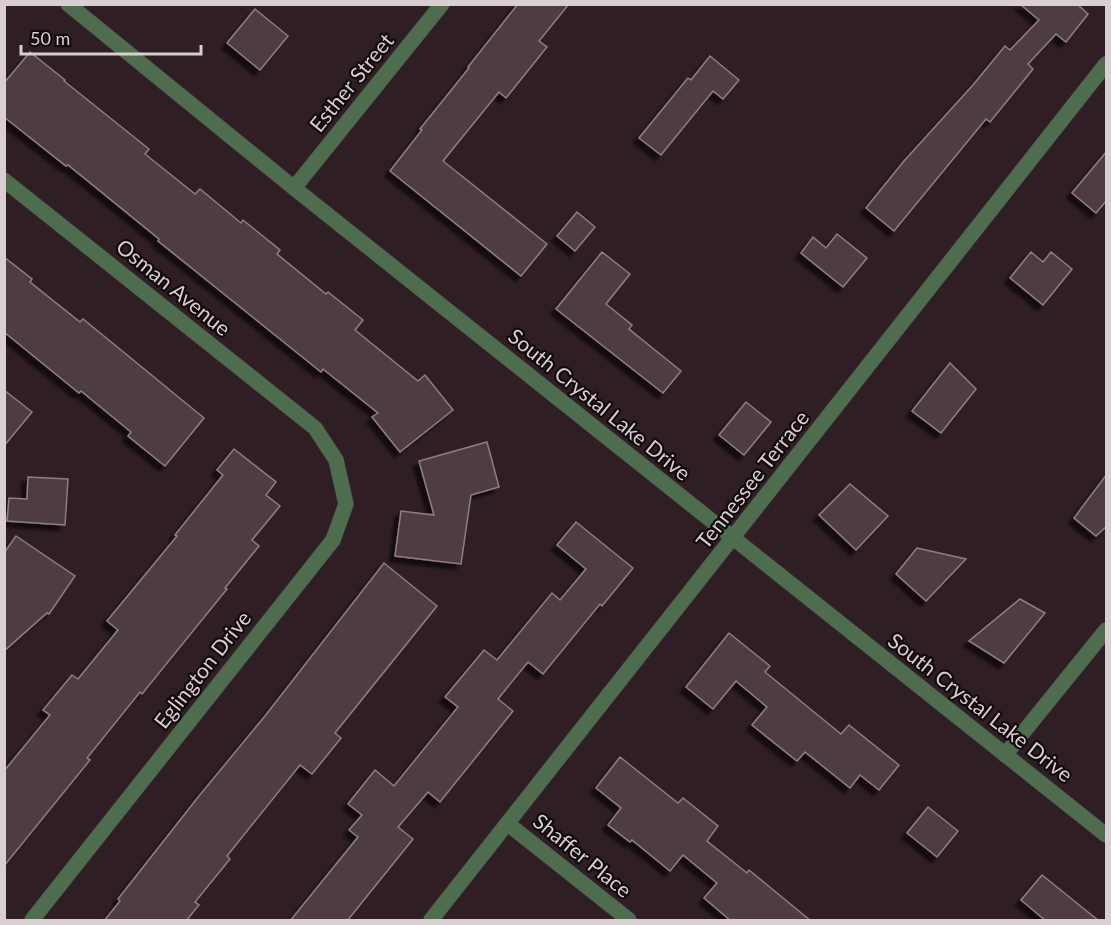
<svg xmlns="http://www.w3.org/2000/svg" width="1111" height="925" viewBox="0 0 1111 925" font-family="Lato,sans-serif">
  <defs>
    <filter id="shadow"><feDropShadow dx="-5.5" dy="5.5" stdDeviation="1.5" flood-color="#0009"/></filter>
  </defs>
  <rect width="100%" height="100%" fill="#2f1f24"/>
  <g fill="#4e3c42" stroke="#907c82" stroke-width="1.5" filter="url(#shadow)">
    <path d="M518,4H569L539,41L547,47L506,98L499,92L443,161L547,244L521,276L390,171L422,130L420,129L469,68L468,67Z"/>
    <path d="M1020,4H1077L1088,14L1066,42L1056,34L1028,64L1033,69L990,122L986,119L894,231L866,208L904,161L973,85L1005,46L1010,50L1039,20Z"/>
    <path d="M255,9L288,36L260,70L227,43Z"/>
    <path d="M30,52L65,80L64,81L149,149L145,154L195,194L200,189L241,223L243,220L280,250L277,254L326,294L328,292L363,320L355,330L418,381L425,375L453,410L400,452L372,417L378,413L323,369L321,372L158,241L159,239L68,165L66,166L4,117V83Z"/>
    <path d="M710,56L739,80L723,99L713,91L661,155L639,138L688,78L691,80Z"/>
    <path d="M1107,151V200L1096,213L1072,193Z"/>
    <path d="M577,212L595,227L575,251L557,236Z"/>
    <path d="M837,234L867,258L843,287L801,253L813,237L826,248Z"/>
    <path d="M602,252L630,274L606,304L632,325L629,329L681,371L663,393L556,309Z"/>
    <path d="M1031,252L1043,262L1051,252L1072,269L1043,305L1010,278Z"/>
    <path d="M4,257L32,279L30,282L80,322L83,319L204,418L165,466L128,436L131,432L81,391L79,393L4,332Z"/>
    <path d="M950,363L976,389L941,433L912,411Z"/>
    <path d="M4,390L32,412L4,446Z"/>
    <path d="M746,402L771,422L744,455L719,435Z"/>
    <path d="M487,442L499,487L471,495L461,564L395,556L401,511L434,515L419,461Z"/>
    <path d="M234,449L276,482L266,495L280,506L252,540L259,546L225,588L227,589L142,694L140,692L87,758L90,760L4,866V771L50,715L43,710L72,675L78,679L118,630L107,621L177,536L175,535L223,475L217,470Z"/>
    <path d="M1107,474V526L1096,536L1074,518Z"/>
    <path d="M28,477L68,479L65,525L7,521L9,498L27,499Z"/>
    <path d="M850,484L888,516L856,550L819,515Z"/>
    <path d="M576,522L633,568L602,606L600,604L543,674L528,662L498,699L513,711L440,802L428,792L398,827L413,839L347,921H290L358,837L349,830L362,815L348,804L375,770L394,786L458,707L445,697L484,650L497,660L552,593L560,600L586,569L557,545Z"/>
    <path d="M16,536L75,576L49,614L47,613L4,651V553Z"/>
    <path d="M917,548L966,559L926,601L896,574Z"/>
    <path d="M384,563L437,606L335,733L341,738L312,774L300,765L227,856L230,859L195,902L199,905L186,921H104L120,901L118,899L199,796L265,716Z"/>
    <path d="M1020,599L1045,613L1004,663L969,641Z"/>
    <path d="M729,633L770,666L765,672L841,734L849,725L899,765L879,790L860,775L850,788L805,752L797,761L752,725L767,707L736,681L713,709L686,687Z"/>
    <path d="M620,757L678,803L683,798L718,826L707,841L747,873L749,870L811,921H731L704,898L717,883L683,855L670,871L632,840L630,842L608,825L621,808L596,788Z"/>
    <path d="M928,807L958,831L937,857L907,833Z"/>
    <path d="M1042,875L1099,921H1046L1021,900Z"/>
  </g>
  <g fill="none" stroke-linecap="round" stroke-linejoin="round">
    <defs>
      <g id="minor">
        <path d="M68,4L294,188L1106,835"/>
        <path d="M4,180L315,428L336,460L346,504L333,540L32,920"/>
        <path d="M294,188L442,4"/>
        <path d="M1005,755L1106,630"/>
        <path d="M508,824L629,920"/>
        <path d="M431,920L1106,64"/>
      </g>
    </defs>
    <use href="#minor" stroke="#4a3b40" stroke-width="16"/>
    <use href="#minor" stroke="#4e6d4f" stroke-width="15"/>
  </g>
  <g text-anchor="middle" stroke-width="4.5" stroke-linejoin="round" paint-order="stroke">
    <g font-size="21" fill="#d9ced1" stroke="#120b0d">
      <text transform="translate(352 83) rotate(-51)" y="7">Esther Street</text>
      <text transform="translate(173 288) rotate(39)" y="7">Osman Avenue</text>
      <text transform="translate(599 405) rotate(39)" y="7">South Crystal Lake Drive</text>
      <text transform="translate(753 480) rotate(-52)" y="7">Tennessee Terrace</text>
      <text transform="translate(203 670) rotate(-52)" y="7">Eglington Drive</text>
      <text transform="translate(980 708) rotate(38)" y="7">South Crystal Lake Drive</text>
      <text transform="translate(582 856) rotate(39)" y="7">Shaffer Place</text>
    </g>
  </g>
  <rect width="1111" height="925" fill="none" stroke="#d9ced1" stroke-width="12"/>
  <path d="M21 45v9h180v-9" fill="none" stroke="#d9ced1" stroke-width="3"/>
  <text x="30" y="45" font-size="18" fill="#d9ced1" stroke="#120b0d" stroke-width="4.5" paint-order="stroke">50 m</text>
</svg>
